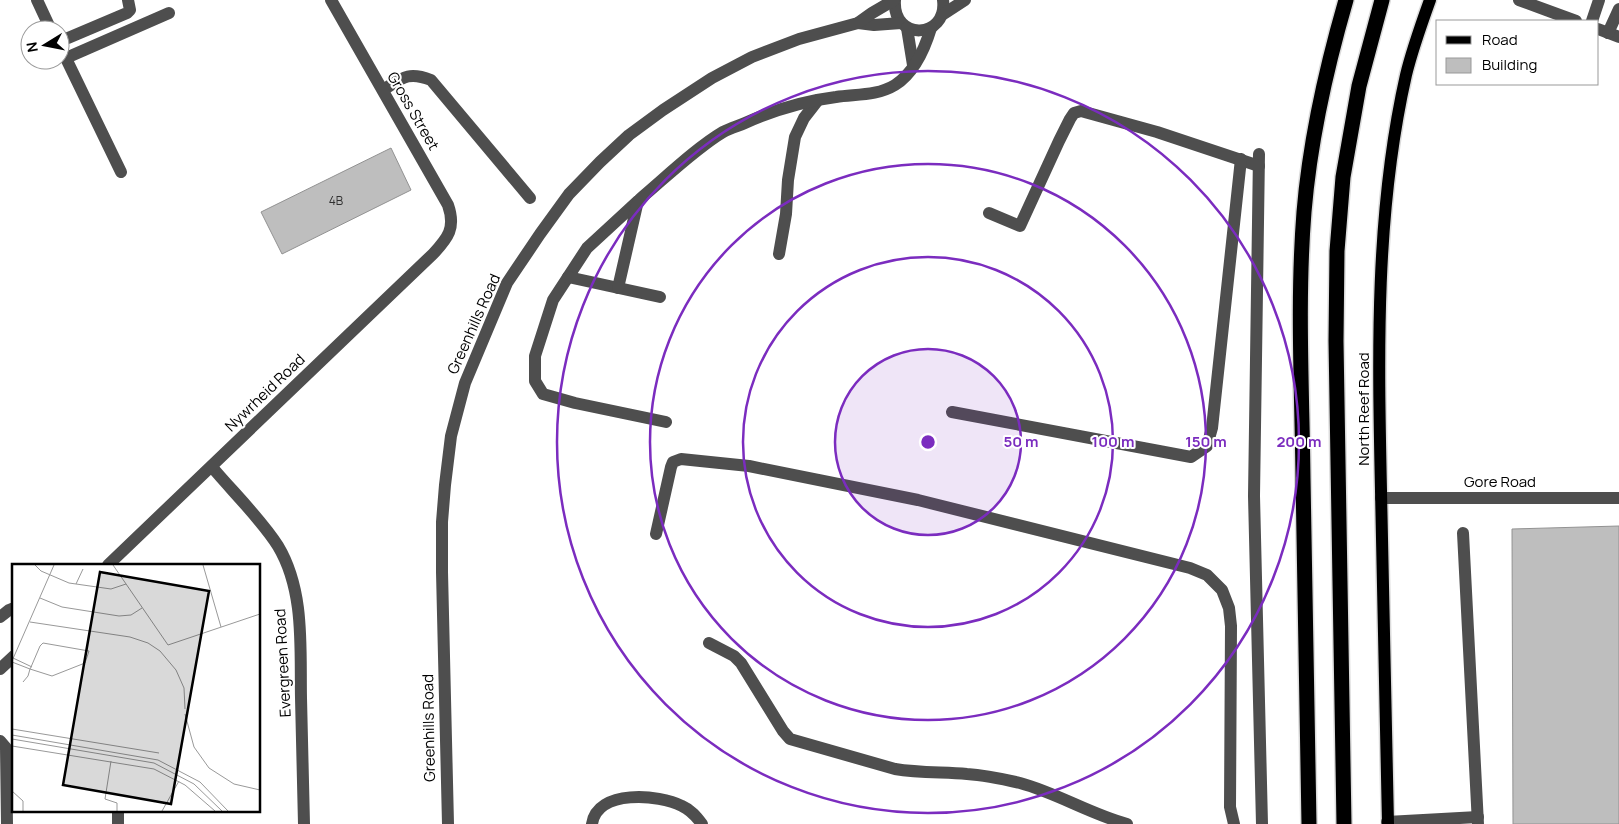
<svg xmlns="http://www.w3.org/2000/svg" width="1619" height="824" viewBox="0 0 1619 824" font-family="Manrope,sans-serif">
  <rect width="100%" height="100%" fill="#fff"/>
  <g fill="#bebebe" stroke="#929292">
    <path d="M391,148L411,190L282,254L261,212Z"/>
    <path d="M1619,526V824H1513L1512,529Z"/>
  </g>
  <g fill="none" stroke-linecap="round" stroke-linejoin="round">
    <defs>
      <path id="major" d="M1388,824C1385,713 1383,602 1381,491C1378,352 1375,212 1406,75C1412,50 1421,25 1430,0"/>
      <g id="highway">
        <path d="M1309,824C1307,709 1305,594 1303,478C1302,390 1297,300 1304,212C1310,140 1326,69 1346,0"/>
        <path d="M1344,824L1336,341L1337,251L1343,177L1359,86L1382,0"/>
      </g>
    </defs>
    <use href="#major" stroke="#dbdbdb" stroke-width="15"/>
    <use href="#highway" stroke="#dbdbdb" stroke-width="18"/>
    <g stroke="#4e4e4e" stroke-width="12">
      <path d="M37,0L51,30"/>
      <path d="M895,0C892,42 948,39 943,0"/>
      <path d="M1519,0L1576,21"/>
      <path d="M942,15L965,0"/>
      <path d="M1592,21L1599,0"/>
      <path d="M858,23L874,25L901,23"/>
      <path d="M907,28L913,65"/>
      <path d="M1598,29L1619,37"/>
      <path d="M1608,33L1619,9"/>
      <path d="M60,39L68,38L127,13L130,10L128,0"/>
      <path d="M60,46L121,172"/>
      <path d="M66,58L169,13"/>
      <path d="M383,90C402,78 408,71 431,80L530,198"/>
      <path d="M1259,154L1254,496L1262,824"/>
      <path d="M638,201L587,248L553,300L535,356V381L543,394L575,403L666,422"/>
      <path d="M989,213L1020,226L1059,141L1070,119L1074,113L1081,111L1157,132L1259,166"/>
      <path d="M779,254L786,214L788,180L795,137L804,118L818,100"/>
      <path d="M568,277L660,297"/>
      <path d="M618,288L637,205L640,199C665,178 696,148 723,132C730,128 738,126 745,123C774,110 804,101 836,97C856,94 877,96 895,85C914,73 925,48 931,28"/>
      <path d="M952,412L1191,457L1207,446L1212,428L1241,159"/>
      <path d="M212,467C232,491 261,519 278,546C305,591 300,648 301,698C302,740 303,782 304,824"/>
      <path d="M1381,498H1619"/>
      <path d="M1463,533L1478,824"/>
      <path d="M656,534L671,467L673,462L681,459L749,466L918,500L1190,568L1207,575L1222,590L1229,608L1231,626L1230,807L1234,824"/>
      <path d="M108,565L433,254C448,238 456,228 448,205L331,0"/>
      <path d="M0,617L9,610L14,608"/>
      <path d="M709,643L734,656L741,663L783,731L790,739L895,769C919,773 943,772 967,774C984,775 1003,779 1020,783C1057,793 1090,814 1127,824"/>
      <path d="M0,669L14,656"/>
      <path d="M0,741L6,748L7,824"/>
      <path d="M118,810V824"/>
      <path d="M1387,822L1478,817"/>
      <path d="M448,824L442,572V522L445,485L451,436L465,383L507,283L540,234L569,194L600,162L629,135L663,110L712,78L752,57L799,39L858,23L872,13L894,0"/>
      <path d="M592,824C597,789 659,794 682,806C691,810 696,816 702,824"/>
    </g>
    <use href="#major" stroke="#000" stroke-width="12"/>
    <use href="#highway" stroke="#000" stroke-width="15"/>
  </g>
  <circle cx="928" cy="442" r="93" fill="#7b2cbf" fill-opacity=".12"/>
  <g fill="none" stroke="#7b2cbf" stroke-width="2.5">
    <circle cx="928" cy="442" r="93"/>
    <circle cx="928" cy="442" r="185"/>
    <circle cx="928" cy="442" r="278"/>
    <circle cx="928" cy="442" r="371"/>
  </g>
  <g text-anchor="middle" stroke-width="4" stroke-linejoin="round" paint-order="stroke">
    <g font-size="12" fill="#303030">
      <text x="336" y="205">4B</text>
    </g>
    <g font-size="15" fill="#000" stroke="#fff">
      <text transform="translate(413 111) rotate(60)" y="5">Gross Street</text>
      <text transform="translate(474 324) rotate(-66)" y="5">Greenhills Road</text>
      <text transform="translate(265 393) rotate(-44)" y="5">Nywrheid Road</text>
      <text transform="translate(1364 409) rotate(-90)" y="5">North Reef Road</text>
      <text x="1500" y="487">Gore Road</text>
      <text transform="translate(283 663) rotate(-93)" y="5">Evergreen Road</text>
      <text transform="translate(429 728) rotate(-91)" y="5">Greenhills Road</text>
    </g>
  </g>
  <g transform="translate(12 564)">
    <rect width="248" height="248" fill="#fff"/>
    <path fill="none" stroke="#999" stroke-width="1" d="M23,1L29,7L57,19L99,25L114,20M101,1L156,81L248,50M191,1L209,63M64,20L71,5M28,34L50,43L107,52L119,51L130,44M18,58L118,73L136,79L148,87L164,106L172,124L173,145M1,94L20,103M0,97L42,1M0,98L18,105L40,112L73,99L77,87L31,79L28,82L19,103L18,105L16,112L11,118M173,150L182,183L197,204L222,220L248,226M0,165L147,189M0,171L146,196L188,218L216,247M0,175L142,199L182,220L210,247M0,182L142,205L173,221L203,247M99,197L93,235L105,239V247M0,227L11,237V247M150,247L167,217"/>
    <path fill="#000" fill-opacity="0.15" stroke="#000" stroke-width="2.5" d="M88,8L197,27L159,240L51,221Z"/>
    <rect width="248" height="248" fill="none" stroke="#000" stroke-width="2.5"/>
  </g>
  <circle cx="928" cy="442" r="8" fill="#7b2cbf" stroke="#fff" stroke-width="2.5"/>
  <g font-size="15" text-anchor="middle" font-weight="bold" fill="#7b2cbf" stroke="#fff" stroke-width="4" stroke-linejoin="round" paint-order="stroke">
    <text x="1021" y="447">50 m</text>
    <text x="1113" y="447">100 m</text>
    <text x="1206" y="447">150 m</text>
    <text x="1299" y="447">200 m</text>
  </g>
  <rect x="1436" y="20" width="162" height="65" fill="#ffffff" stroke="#999999"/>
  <rect x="1446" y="36" width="25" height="8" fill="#000000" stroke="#999999"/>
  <text x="1482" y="45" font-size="15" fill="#000000">Road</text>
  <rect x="1446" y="58" width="25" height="15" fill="#bebebe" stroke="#999999"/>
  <text x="1482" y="70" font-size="15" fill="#000000">Building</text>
  <g transform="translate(45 45) rotate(260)"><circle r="24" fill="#ffffff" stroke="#999999"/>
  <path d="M0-4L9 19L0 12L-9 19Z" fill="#000000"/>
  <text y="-8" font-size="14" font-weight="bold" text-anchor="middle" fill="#000000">N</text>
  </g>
</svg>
